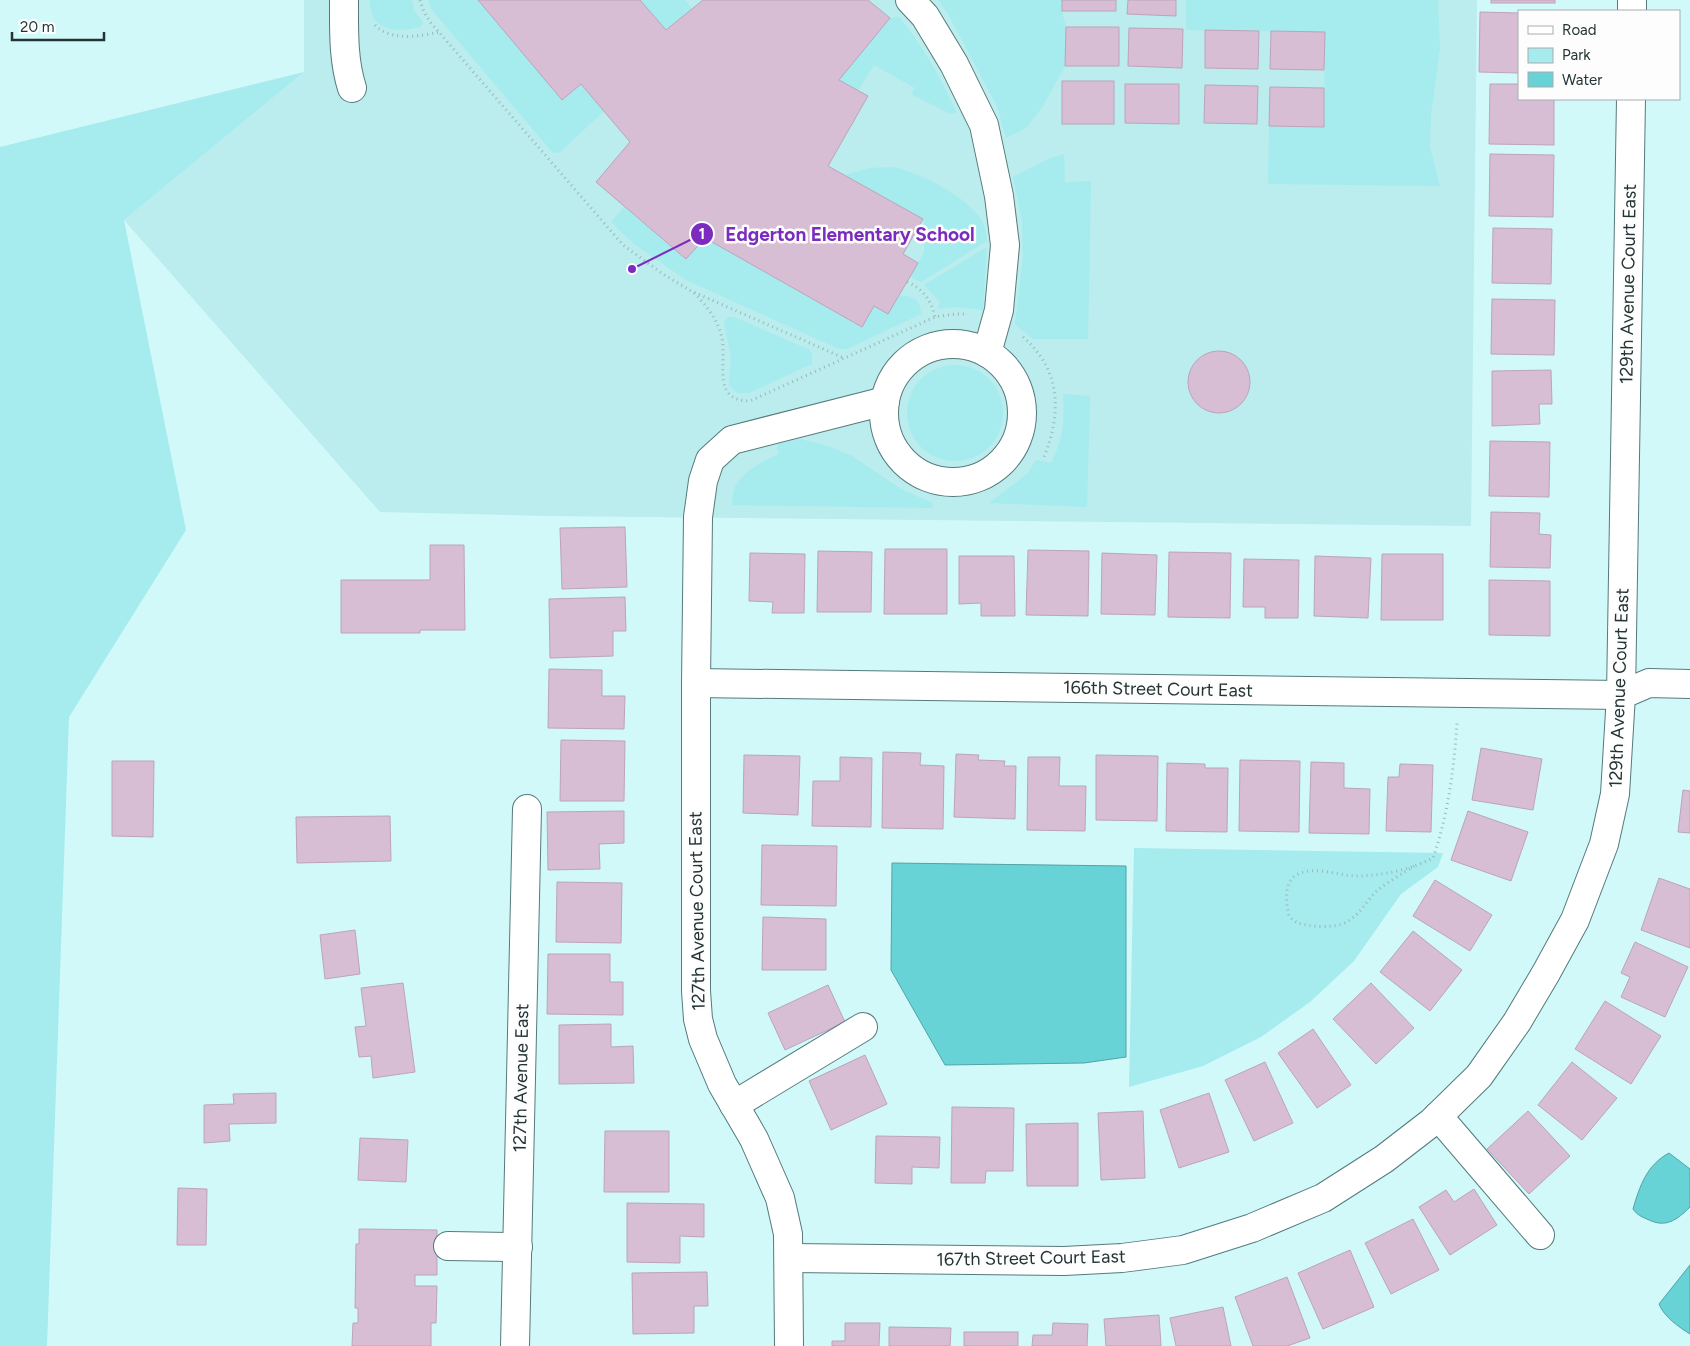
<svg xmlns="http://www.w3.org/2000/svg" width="1690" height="1346" viewBox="0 0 1690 1346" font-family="Figtree,sans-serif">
  <rect width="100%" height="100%" fill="#d1f9fa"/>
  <path fill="#bbecee" d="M304,0H1477L1471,526L547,516L380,512L124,220L304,72Z"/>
  <g fill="#a6ebed">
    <path d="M370,0H412L414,10L423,23L420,27C396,33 369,31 370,0Z"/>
    <path d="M428,0H478L581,84L604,111L560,152L553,153L432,10Z"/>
    <path d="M640,0H685L692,9L666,30Z"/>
    <path d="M938,0H1062V11L1066,27L1065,66L1043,106L1026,128L1006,138L997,106L948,14Z"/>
    <path d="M1186,0H1438L1440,48L1431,115L1430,147L1440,186L1268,184L1269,126L1324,127L1325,32L1186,30Z"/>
    <path d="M899,17C923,46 941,78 956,112L951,114L911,94L915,88L874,65L858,91L839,80L890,18Z"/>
    <path d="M304,72L124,220L186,530L69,717L47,1346H0V147Z"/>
    <path d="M1064,154L1065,182L1091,181L1088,339H1033L1015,324L1023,256L1022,221L1013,177L1048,159Z"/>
    <path d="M893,167C920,173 972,198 984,225C986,230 986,236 987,241L921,282L910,277L924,252L925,230L923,219L845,175L871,168Z"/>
    <path d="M624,207L686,259L705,238L861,327L874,306L888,314L899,296C912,295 921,299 921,314L847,349H839L686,280L634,244L611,222Z"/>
    <path d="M987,247L983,310L954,307L938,309L940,302L924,285Z"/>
    <path d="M728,317H734L810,350L812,354V364L749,393H737L729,385L731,357L724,322Z"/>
    <circle cx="955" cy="413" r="48"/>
    <path d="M1063,394L1090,396L1087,507L989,503L1027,474L1036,460L1051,463C1063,441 1065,419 1063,394Z"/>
    <path d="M800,439L828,446L852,456L901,489L932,503L933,508L732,505C733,498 733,490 736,485C746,469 764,461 779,454L777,449L778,444Z"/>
    <path d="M1134,848L1443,853L1438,867L1401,894L1354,961L1310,1002L1261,1037L1203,1066L1129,1087Z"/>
  </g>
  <g fill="#67d3d6" stroke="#53a3a5">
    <path d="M892,863L1126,866V1057L1084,1063L945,1065L891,970Z"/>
    <path d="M1669,1153L1690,1169V1207C1677,1220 1666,1228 1649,1220C1642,1217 1637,1215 1633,1209C1640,1185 1647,1165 1669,1153Z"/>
    <path d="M1690,1265V1334C1679,1327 1664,1317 1659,1304Z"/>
  </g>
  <g fill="#d7bed5" stroke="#bca4ba">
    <path d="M478,0H640L666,30L703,0H868L890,18L839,80L868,96L828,166L923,219L903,254L918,263L888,314L874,306L862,327L705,238L686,259L596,182L630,142L581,84L562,100Z"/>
    <rect x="1062" y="0" width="54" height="11"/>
    <path d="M1128,0H1176V16L1127,14Z"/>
    <rect x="1491" y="0" width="64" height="3"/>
    <path d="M1480,12L1519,13V73L1479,72Z"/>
    <path d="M1066,27H1119V66H1065Z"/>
    <path d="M1129,28L1183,29L1182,68L1128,66Z"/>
    <path d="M1205,30L1259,31L1258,69L1205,68Z"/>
    <path d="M1271,31L1325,32L1324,70L1270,69Z"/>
    <rect x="1062" y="81" width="52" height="43"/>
    <path d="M1125,84H1179V124L1125,123Z"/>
    <path d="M1490,84H1519V99H1554V145L1489,144Z"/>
    <path d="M1205,85L1258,86L1257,124L1204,123Z"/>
    <path d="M1270,87L1324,88V127L1269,126Z"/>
    <path d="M1490,154L1554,155L1553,217L1489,216Z"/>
    <path d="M1493,228L1552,229L1551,284L1492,283Z"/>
    <path d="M1492,299L1555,300L1554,355L1491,354Z"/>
    <circle cx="1219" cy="382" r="31"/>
    <path d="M1551,370L1552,404H1539L1540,424L1492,426V371Z"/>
    <path d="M1490,441L1550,442L1549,497L1489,496Z"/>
    <path d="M1491,512L1540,513L1539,534L1551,535L1550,568L1490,567Z"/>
    <path d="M625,527L627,587L562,589L560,528Z"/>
    <path d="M430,545H464L465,630H420V633H341V580H430Z"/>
    <path d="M885,549H947V614H884Z"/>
    <path d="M1028,550L1089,551L1088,616L1026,615Z"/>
    <path d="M818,551L872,552L871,612H817Z"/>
    <path d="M1169,552L1231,553L1230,618L1168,617Z"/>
    <path d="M750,553L805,554L804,613H772L773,602L749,601Z"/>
    <path d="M1102,553L1157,555L1155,615L1101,614Z"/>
    <path d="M1382,554H1443V620H1381Z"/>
    <path d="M959,556H1014L1015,616H981V603L959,604Z"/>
    <path d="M1315,556L1371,558L1368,618L1314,616Z"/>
    <path d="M1244,559L1299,560L1298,618H1265V607H1243Z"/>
    <path d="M1489,580L1550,581V636L1489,635Z"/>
    <path d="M625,597L626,631H613V656L550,658L549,599Z"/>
    <path d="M549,669L602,670V696H625L624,729L548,728Z"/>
    <path d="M561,740L625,741L624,801H560Z"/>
    <path d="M1481,748L1542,759L1533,810L1472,800Z"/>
    <path d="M883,752L921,753L920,765L944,766L943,829L882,828Z"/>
    <path d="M956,754L979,755L978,760L1005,761L1004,766H1016L1015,819L954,817Z"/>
    <path d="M744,755L800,756L798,815L743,813Z"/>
    <path d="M1096,755L1158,756L1157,821L1096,820Z"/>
    <path d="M840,757L872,758L871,827L812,826L813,781H840Z"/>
    <path d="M1028,757H1060L1059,786H1086L1085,831L1027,830Z"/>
    <path d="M1240,760L1300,761L1299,832L1239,831Z"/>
    <path d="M112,761H154L153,837L112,836Z"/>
    <path d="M1311,762L1344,763V788L1370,789L1369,834L1309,833Z"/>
    <path d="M1167,763L1205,764V768H1228L1227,832L1166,831Z"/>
    <path d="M1400,764L1433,765L1431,832L1386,831L1388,777H1399Z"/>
    <path d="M1683,790L1690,791V833L1678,832Z"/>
    <path d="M624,811V843L599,844L600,869L548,870L547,812Z"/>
    <path d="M1468,811L1528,832L1511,881L1451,860Z"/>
    <path d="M390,816L391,861L297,863L296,817Z"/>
    <path d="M762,845L837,846L836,906L761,905Z"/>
    <path d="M1659,878L1690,889V948L1641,930Z"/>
    <path d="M1435,880L1492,915L1470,951L1413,916Z"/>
    <path d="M557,882L622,883L621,943L556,942Z"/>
    <path d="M763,917L826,919V970H762Z"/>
    <path d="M355,930L360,974L325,979L320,935Z"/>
    <path d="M1413,931L1462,970L1430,1011L1380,972Z"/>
    <path d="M1635,942L1688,967L1665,1017L1621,997L1630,977L1621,973Z"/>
    <path d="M548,954H610V982H623V1015L547,1014Z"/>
    <path d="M403,983L415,1072L373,1078L371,1056L359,1057L355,1027L366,1026L361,988Z"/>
    <path d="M1371,983L1414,1028L1376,1064L1333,1019Z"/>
    <path d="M828,985L845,1022L785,1050L768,1013Z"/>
    <path d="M1605,1001L1661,1036L1631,1084L1575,1049Z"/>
    <path d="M611,1024V1047L633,1046L634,1083L559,1084V1025Z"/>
    <path d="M1313,1029L1351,1085L1317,1108L1278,1053Z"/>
    <path d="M865,1055L887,1104L831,1130L809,1081Z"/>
    <path d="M1265,1062L1293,1123L1254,1141L1225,1080Z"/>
    <path d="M1572,1062L1617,1098L1582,1140L1538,1105Z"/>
    <path d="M276,1093V1123L229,1124L230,1141L204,1143V1105L234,1104L233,1094Z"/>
    <path d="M1209,1093L1229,1152L1179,1168L1160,1110Z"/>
    <path d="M952,1107L1014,1108L1013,1171H986L985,1183H951Z"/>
    <path d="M1143,1111L1145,1178L1101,1180L1098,1113Z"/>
    <path d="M1528,1111L1570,1156L1529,1194L1487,1149Z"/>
    <path d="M1078,1123V1186H1027L1026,1124Z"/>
    <path d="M605,1131H669V1192H604Z"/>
    <path d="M876,1136L940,1137L939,1168L912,1167V1184L875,1183Z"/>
    <path d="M360,1138L408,1140L406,1182L358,1180Z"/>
    <path d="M178,1188L207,1189L206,1245H177Z"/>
    <path d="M1474,1189L1497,1225L1450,1255L1419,1207L1446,1190L1454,1202Z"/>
    <path d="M627,1203L704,1204V1237L680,1236V1263L627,1262Z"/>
    <path d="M1413,1219L1439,1270L1391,1294L1365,1243Z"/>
    <path d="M359,1229L437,1230V1275H415V1286H437L436,1323H431V1346H352L353,1323H358V1308H355L356,1244H359Z"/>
    <path d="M1350,1250L1374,1307L1323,1329L1298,1273Z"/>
    <path d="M707,1272L708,1306H694V1333L633,1334L632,1273Z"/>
    <path d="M1287,1277L1310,1338L1287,1346H1253L1235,1297Z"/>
    <path d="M1223,1307L1231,1346H1176L1170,1318Z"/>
    <path d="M1159,1315L1161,1346H1106L1104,1319Z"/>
    <path d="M845,1323H880L879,1346H832V1341H845Z"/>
    <path d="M1053,1323L1088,1324L1087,1346H1032L1033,1335H1052Z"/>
    <path d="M889,1327L951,1328L950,1346H889Z"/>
    <rect x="964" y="1332" width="54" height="14"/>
  </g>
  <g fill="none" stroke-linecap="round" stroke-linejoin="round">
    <defs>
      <g id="minor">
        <path d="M344,0C344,30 343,60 352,88"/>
        <path d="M910,0L925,16L954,64L984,125L999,196L1005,245L999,310L987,353"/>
        <path d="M1632,11V0"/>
        <circle cx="953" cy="413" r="69"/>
        <path d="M696,683L1621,695L1649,683L1690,684"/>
        <path d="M734,1105L863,1027"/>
        <path d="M1438,1116L1540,1235"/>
        <path d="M448,1246L518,1247"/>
        <path d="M790,1258L1064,1261L1122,1258L1183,1250L1252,1228L1323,1198L1384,1159L1432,1122L1479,1076L1517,1022L1546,973L1575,920L1604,844L1615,794L1621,695L1631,99"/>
        <path d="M515,1346L527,809"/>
        <path d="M789,1346L788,1234L780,1198L754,1139L722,1084L703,1039L698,1019L696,991V683L698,517L703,481L710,460L732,440L885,401"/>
      </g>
    </defs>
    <use href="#minor" stroke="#557a7b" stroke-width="30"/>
    <g stroke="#99b9b9" stroke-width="3" stroke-dasharray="1 4" stroke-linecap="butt">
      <path d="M420,0L424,12L431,23L623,245L663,274L691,291L844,358"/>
      <path d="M375,25C391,42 420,36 440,32"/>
      <path d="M907,282C923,289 931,300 935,317"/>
      <path d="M694,293C707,306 718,320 722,338C727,363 711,401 750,401L935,317L956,314H968"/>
      <path d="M1023,337C1061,370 1062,413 1044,457"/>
      <path d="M1414,866C1402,874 1389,881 1378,890C1367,899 1361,914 1348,921C1336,929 1311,927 1298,923C1295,922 1292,919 1289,916C1286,904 1283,881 1298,874C1316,866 1336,875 1355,876C1381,876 1410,870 1433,858C1448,815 1454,769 1457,723"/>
    </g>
    <use href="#minor" stroke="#fff" stroke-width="28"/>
  </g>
  <g text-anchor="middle" stroke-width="5" stroke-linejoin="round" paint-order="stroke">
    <g font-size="18" fill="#243434" stroke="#fdfdfd">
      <text transform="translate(1628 284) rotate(-89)" y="6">129th Avenue Court East</text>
      <text transform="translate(1619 688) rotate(-88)" y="6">129th Avenue Court East</text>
      <text transform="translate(1158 689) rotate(1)" y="6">166th Street Court East</text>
      <text transform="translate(697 911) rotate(-91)" y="6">127th Avenue Court East</text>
      <text transform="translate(521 1078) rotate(-89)" y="6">127th Avenue East</text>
      <text transform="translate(1031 1258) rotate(-1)" y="6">167th Street Court East</text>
    </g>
  </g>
  <path fill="none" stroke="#7b2cbf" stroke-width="2" d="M632 269L702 234"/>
  <g fill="#7b2cbf" stroke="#fdfdfd" stroke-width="2">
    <circle cx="632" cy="269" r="5"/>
    <circle cx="702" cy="234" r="12"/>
  </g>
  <g font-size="15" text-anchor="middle" font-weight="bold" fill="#fff">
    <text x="702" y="239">1</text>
  </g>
  <g font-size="19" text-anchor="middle" font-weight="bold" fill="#7b2cbf" stroke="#fdfdfd" stroke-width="5" stroke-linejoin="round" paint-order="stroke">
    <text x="850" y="241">Edgerton Elementary School</text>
  </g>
  <rect x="1518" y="10" width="162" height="90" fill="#fdfdfd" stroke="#a6adad"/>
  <rect x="1528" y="26" width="25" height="8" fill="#ffffff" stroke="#a6adad"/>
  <text x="1562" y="35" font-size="15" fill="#243434">Road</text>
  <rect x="1528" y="48" width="25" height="15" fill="#a6ebed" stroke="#a6adad"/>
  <text x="1562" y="60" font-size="15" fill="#243434">Park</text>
  <rect x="1528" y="72" width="25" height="15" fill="#67d3d6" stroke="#a6adad"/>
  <text x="1562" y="85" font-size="15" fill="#243434">Water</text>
  <path d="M12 32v8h92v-8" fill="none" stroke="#243434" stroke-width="2.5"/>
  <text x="20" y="32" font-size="15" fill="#243434" stroke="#fdfdfd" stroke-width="4" paint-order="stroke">20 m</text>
</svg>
